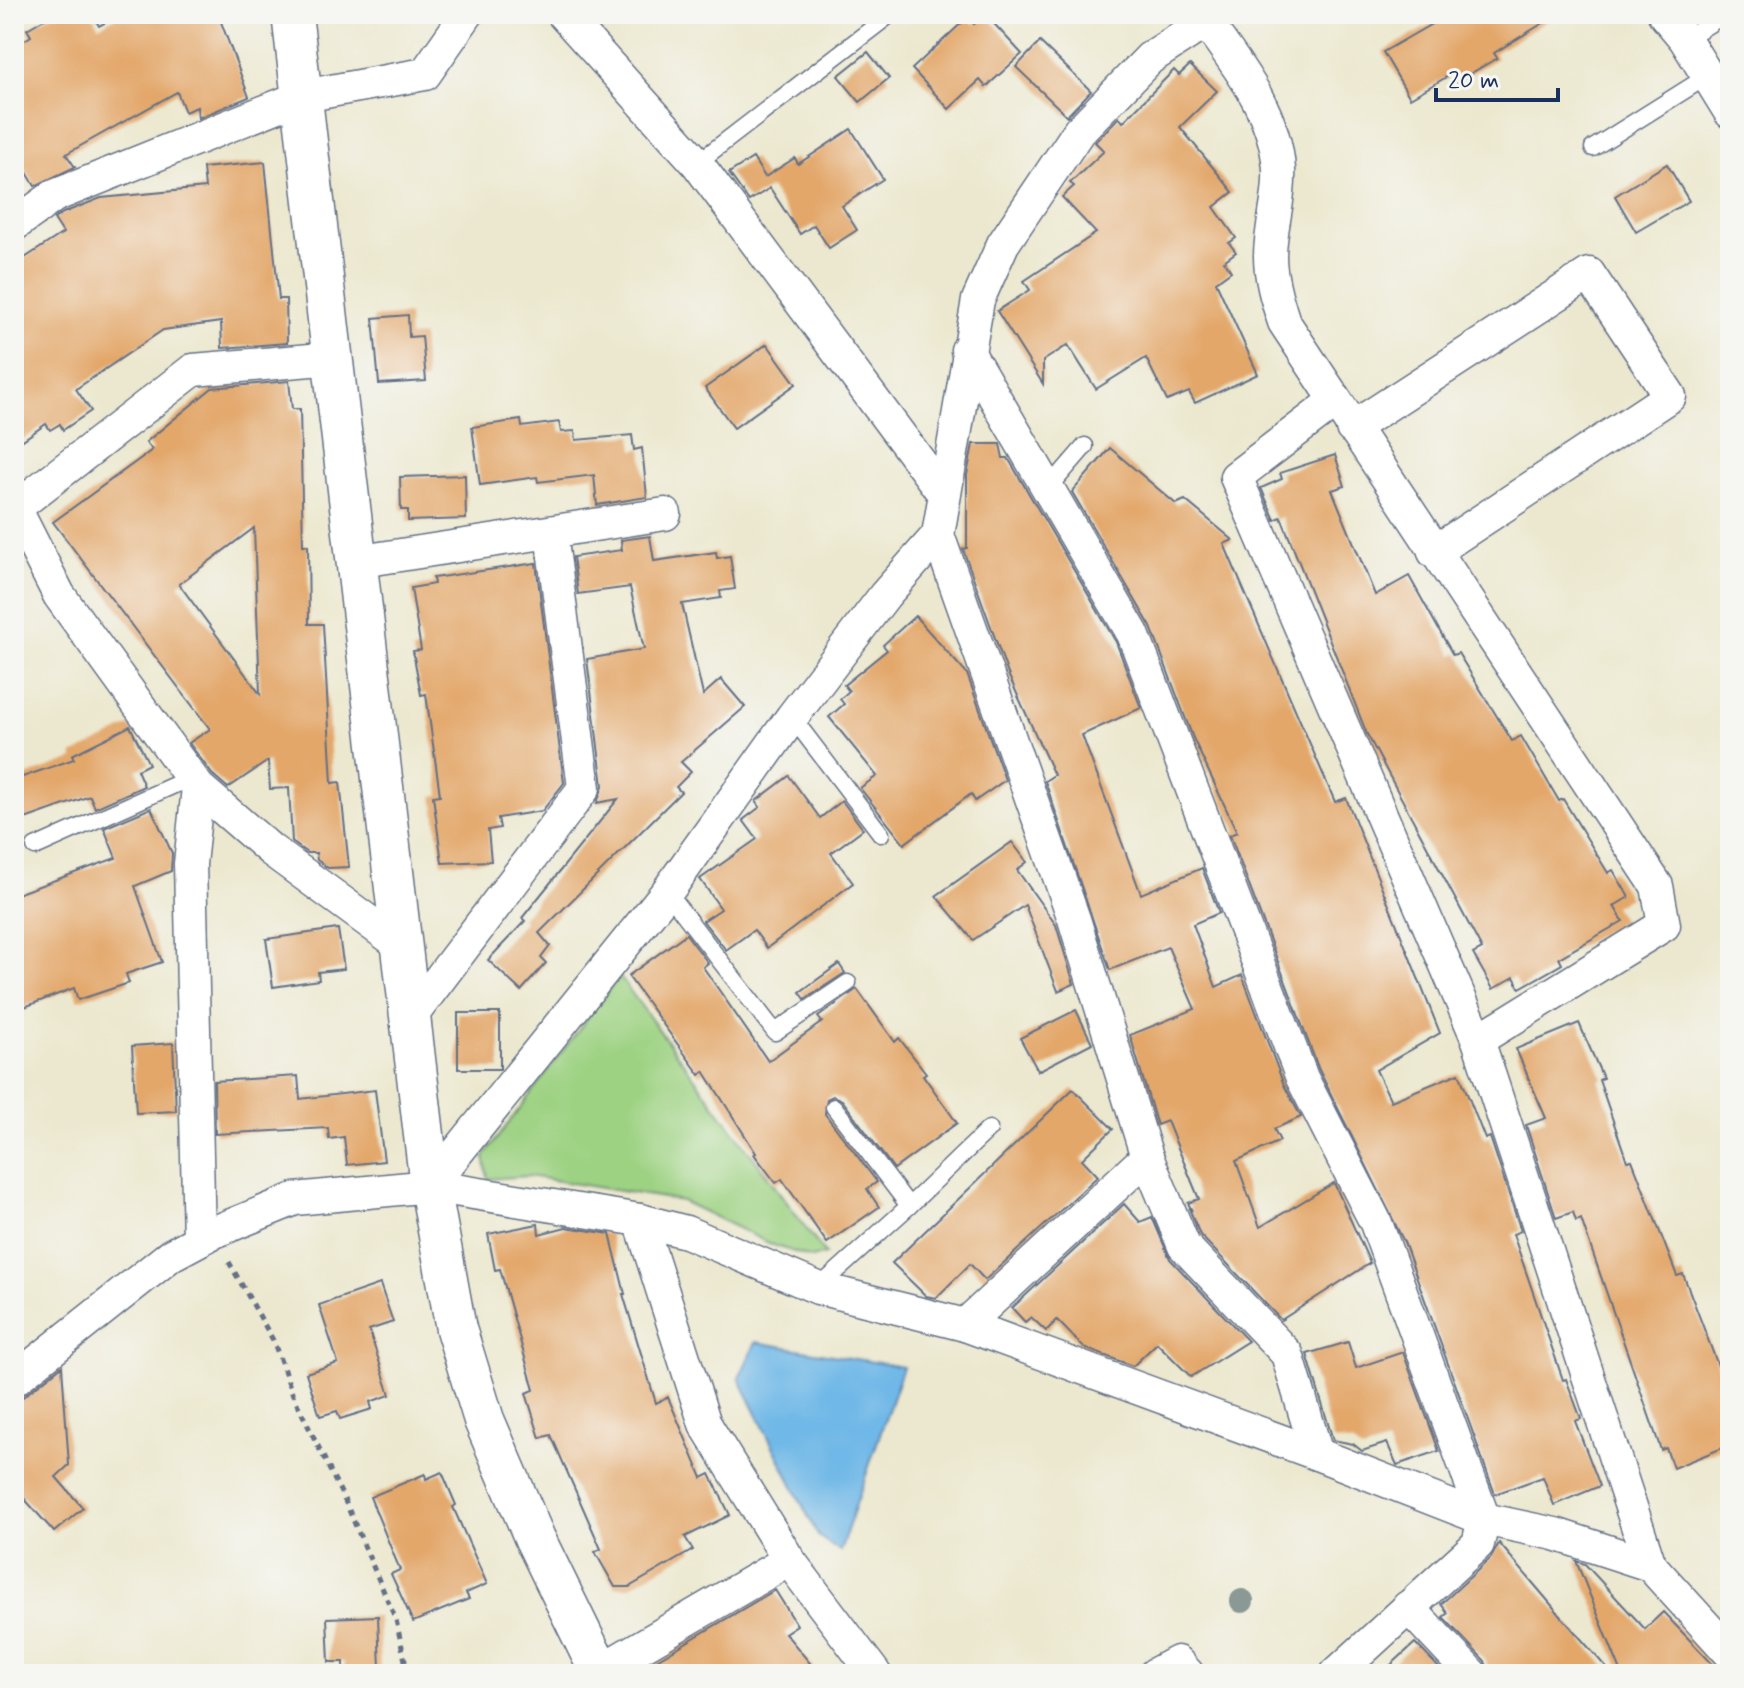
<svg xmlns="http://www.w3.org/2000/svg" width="1744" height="1688" viewBox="0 0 1744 1688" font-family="Mynerve,sans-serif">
  <rect width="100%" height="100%" fill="#f6f6f2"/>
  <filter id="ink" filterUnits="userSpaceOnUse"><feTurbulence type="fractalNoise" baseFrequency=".0125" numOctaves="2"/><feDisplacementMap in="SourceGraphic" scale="16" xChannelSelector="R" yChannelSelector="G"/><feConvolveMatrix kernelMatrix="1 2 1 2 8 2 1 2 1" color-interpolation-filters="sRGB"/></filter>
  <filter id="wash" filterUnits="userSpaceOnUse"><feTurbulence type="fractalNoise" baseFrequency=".006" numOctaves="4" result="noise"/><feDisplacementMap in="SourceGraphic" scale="32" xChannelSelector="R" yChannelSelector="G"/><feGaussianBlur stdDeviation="1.8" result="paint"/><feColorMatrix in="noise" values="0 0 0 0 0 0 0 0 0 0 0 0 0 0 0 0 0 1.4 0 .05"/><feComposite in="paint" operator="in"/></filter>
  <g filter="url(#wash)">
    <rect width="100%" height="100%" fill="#ece8cf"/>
    <path fill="#9dd282" stroke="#5c8070" stroke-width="2" d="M619,976L825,1254L812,1258L773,1245L682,1201L528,1176L488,1179L484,1156Z"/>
    <path fill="#6fb8e7" stroke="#4574a2" stroke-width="2" d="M756,1342L903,1367L840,1551L818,1536L739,1378Z"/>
    <g id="blocks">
      <g fill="#e3a76a" fill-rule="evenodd">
        <path d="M53,14H92L99,26L121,14H218L249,97L198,118L197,107L185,112L177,92L66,154L75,167L35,186L14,151V47L31,36L27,29Z"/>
        <path d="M985,14L1022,54L986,87L980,80L949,109L912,69L968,17L974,24Z"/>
        <path d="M1449,14H1558L1494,53L1497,58L1456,82L1452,74L1410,98L1383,52Z"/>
        <path d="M1040,42L1091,91L1067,116L1016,67Z"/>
        <path d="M868,52L889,78L860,102L838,76Z"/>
        <path d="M1190,65L1217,91L1180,127L1233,192L1214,207L1236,238L1229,243L1236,252L1224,261L1231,271L1216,282L1258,374L1195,403L1189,392L1167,401L1146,358L1096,389L1068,345L1043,361V384L997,311L1030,290L1024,281L1096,233L1062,197L1074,186L1070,183L1104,151L1095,142L1119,117L1123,122L1174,70L1179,75Z"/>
        <path d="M851,129L883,179L842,206L857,230L829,248L814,225L800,234L770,188L749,201L729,173L753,158L765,177L795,158L798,164Z"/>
        <path d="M265,162L279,299H286L287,343L222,348L221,322L163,330L76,389L91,411L63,430L60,424L50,430L46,424L14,446V265L63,233L54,219L63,213L101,198L205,188L203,168Z"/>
        <path d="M1667,164L1689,201L1636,232L1615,196Z"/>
        <path d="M408,315L409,337L422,336L426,381L379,384L373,318Z"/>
        <path d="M767,344L796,384L734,428L705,388Z"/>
        <path d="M289,381L292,409H300L303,545H308L309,624H323L332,783L340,782L349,867L328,868L317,860L316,853H307L292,842L289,788L270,789L268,761L228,788L212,774L189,743L210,729L53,522L152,450L146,442L212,388ZM254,528L260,694L179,584Z"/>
        <path d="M521,420L522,427L559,422L561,432L575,431L576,440L632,435L634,450L642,448L647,497L597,505L594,475L538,482L537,477L480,485L472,427Z"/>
        <path d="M973,444H1000L1003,458H1008L1116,642L1141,708L1082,735L1141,894L1202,868L1219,913L1193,924L1216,987L1242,975L1284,1085L1301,1117L1274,1129L1280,1141L1236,1161L1260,1227L1334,1183L1370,1263L1281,1320L1200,1235L1189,1208L1192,1211L1188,1203L1199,1199L1167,1121L1157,1125L1155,1119L1130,1035L1195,1009L1168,947L1110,970L1045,781L1054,775L1008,674L963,549L967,548V475Z"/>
        <path d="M1110,448L1176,504L1185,500L1233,540L1224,544L1335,802L1346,798L1440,1033L1376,1070L1391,1101L1459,1073L1485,1139L1490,1137L1521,1231L1513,1234L1563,1380L1566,1379L1581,1419L1575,1421L1600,1486L1554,1505L1543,1477L1495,1494L1404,1242L1319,1070L1230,835L1237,832L1193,738L1151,627L1072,492Z"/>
        <path d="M1335,455L1345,486L1332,490L1375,595L1409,576L1453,655L1458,653L1512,741L1521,736L1559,801L1563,799L1608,873L1613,870L1629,897L1614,906L1623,921L1559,958L1562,964L1520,988L1514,977L1493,989L1473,954L1482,949L1367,734L1281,517L1275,520L1261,488L1282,479L1280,473Z"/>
        <path d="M465,475L466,519L408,521V510H401L400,477Z"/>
        <path d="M650,536L654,561L716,552L717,558L730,556L735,589L720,591L721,598L682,604L703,695L721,679L745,707L681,762L691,772L676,787L681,792L539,933L550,946L541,958L546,963L521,991L488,960L525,921L522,918L618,799L597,803L603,786L587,659L644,649L630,587L578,594L573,557L622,550L621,540Z"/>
        <path d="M536,563L564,783L542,811L498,818L500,828L488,830L491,861L442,863L433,796L440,795L426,694L421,695L413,651L421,650L411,588L434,584L433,578Z"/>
        <path d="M915,616L967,674L1005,780L975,801L971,794L904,844L860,788L877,776L829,717L844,704L840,699L849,691L844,685L887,650L883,645Z"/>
        <path d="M130,726L149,764L137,770L144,786L95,808L90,796L25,819L23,813L14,816V780L74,759L72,755Z"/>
        <path d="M789,776L820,818L842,801L863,829L831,853L853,883L767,948L754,930L726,950L703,921L721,909L700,879L757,839L743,820L760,807L756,801Z"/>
        <path d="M151,808L172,853L171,871L135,886L162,962L126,974L129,983L78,1000L74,988L14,1011V895L116,858L104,828Z"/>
        <path d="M1012,842L1027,862L1017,870L1056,925L1074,984L1058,991L1025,905L973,940L936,896Z"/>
        <path d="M338,929L344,969L318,972L319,980L273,987L266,939Z"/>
        <path d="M686,934L708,963L703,967L768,1061L822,1022L818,1017L857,989L895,1042L899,1038L926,1073L923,1075L957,1123L894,1169L842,1100L833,1096L827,1099L825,1114L877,1182L867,1189L879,1207L827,1243L782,1179L776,1183L754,1154L756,1153L704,1071L700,1075L628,976Z"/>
        <path d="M839,964L845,973L805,999L800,992Z"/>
        <path d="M1076,1010L1092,1043L1038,1071L1020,1038Z"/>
        <rect x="458" y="1013" width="42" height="56"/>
        <path d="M1579,1023L1603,1078L1599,1080L1627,1161L1632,1160L1677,1276L1683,1274L1730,1397V1445L1673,1468L1666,1448L1661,1450L1581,1219L1576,1221L1573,1212L1556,1218L1526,1125L1546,1118L1516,1049Z"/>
        <path d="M173,1043L176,1111L136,1113L132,1046Z"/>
        <path d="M298,1076L300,1099L375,1090L384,1161L347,1165L344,1137L329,1139L328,1128L215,1134L214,1081Z"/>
        <path d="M1073,1089L1113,1129L1082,1159L1098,1176L985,1280L970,1264L936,1298L926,1296L892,1263Z"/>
        <path d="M1124,1204L1140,1222L1152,1217L1170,1259L1248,1341L1191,1377L1157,1343L1133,1366L1084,1348L1057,1320L1046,1331L1031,1317L1025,1322L1012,1308Z"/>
        <path d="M538,1224L539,1234L566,1227L610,1234L625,1294H623L656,1403L668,1397L702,1478L710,1474L730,1515L685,1537L693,1550L629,1587H615L595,1552L601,1549L551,1435L540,1438L526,1393L534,1390L500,1269L495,1270L488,1234Z"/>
        <path d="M380,1284L393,1322L369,1330L390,1395L370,1402L372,1409L340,1419L337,1411L320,1416L306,1373L338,1363L319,1305Z"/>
        <path d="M1348,1342L1356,1368L1403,1352L1439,1451L1397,1465L1387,1443L1362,1451L1353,1444L1333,1440L1307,1354Z"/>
        <path d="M62,1366L69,1465L56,1477L83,1508L54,1532L14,1487V1404Z"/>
        <path d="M442,1472L456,1505L453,1507L487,1584L466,1593L469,1599L413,1622L391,1574L400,1570L370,1497L425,1474L426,1479Z"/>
        <path d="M1499,1543L1560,1615L1612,1674H1489L1485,1661L1443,1617L1448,1613L1441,1604L1491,1558Z"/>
        <path d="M1576,1561L1585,1564L1645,1629L1663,1612L1722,1674H1622Z"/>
        <path d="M775,1590L797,1625L785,1633L819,1674H633Z"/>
        <path d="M378,1616L380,1669L344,1671V1662H329L327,1618Z"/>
        <path d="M1415,1643L1445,1674H1381Z"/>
      </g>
    </g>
  </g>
  <g filter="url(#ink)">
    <use href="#blocks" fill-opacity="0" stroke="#647086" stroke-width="2"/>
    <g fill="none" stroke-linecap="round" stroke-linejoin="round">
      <defs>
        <g id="service">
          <path d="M1685,39L1726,14"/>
          <path d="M1593,148L1706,77"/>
          <path d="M697,163L891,14"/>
          <path d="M1048,489L1085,446"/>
          <path d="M792,717L881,834"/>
          <path d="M35,847L190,778"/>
          <path d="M667,892L775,1032L848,983"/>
          <path d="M909,1206L989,1129"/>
          <path d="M818,1288L909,1206L834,1107"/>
        </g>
        <g id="minor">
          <path d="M563,14L697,163L943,493"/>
          <path d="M1664,14L1685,39L1730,112"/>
          <path d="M1206,22C1238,66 1275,112 1279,169C1281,198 1270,227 1270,256C1270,278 1277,301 1284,322L1657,886L1664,925L1478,1040"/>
          <path d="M14,225L54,196L303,96L425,74L467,14"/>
          <path d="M967,350L1133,634L1302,1078L1376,1223L1484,1519L1478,1544L1336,1674"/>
          <path d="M1334,402L1236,477L1478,1040L1650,1565"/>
          <path d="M1352,428L1589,274L1670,396L1434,552"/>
          <path d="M14,506L59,595L198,787L271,850L402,946"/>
          <path d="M15,508L193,370L334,358"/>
          <path d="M938,535L1074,919L1147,1157L1184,1246L1287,1354L1317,1454"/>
          <path d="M355,562L665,514"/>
          <path d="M198,787L190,864L199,1239"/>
          <path d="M410,1018L584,788L551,533"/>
          <path d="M430,1186L667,892L792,717L885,595L938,535L978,300L1003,244L1079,131L1150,58L1218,14"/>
          <path d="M640,1220L705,1424L789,1560L875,1674"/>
          <path d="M965,1325L1147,1157"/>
          <path d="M14,1380L171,1255L212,1233L295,1199L430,1186L640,1220L686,1232L818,1288L965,1325L1317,1454L1484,1519L1555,1534L1650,1565L1730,1653"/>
          <path d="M1408,1607L1471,1674"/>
          <path d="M594,1674L789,1560"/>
          <path d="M1155,1674L1177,1662L1188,1674"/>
        </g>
        <path id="tertiary" d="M292,14L430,1186L456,1329L484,1420L535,1539L601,1674"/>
      </defs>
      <use href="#service" stroke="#647086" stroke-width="19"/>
      <use href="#minor" stroke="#647086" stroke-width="35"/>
      <use href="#tertiary" stroke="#647086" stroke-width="43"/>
      <path stroke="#647086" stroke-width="5" stroke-dasharray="6 6" stroke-linecap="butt" d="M229,1262L273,1340L293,1395L345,1501L396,1620L408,1674"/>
      <use href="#service" stroke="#fff" stroke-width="16"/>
      <use href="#minor" stroke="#fff" stroke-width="32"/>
      <use href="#tertiary" stroke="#fff" stroke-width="40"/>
    </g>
    <circle fill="#8b9996" cx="1242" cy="1601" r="12"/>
  </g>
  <rect width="1744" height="1688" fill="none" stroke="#f6f6f2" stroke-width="48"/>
  <path d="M1436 88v12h122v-12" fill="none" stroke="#1b2f5e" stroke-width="4"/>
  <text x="1448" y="88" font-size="24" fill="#1b2f5e" stroke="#f6f6f2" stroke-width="6" paint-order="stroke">20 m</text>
</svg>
